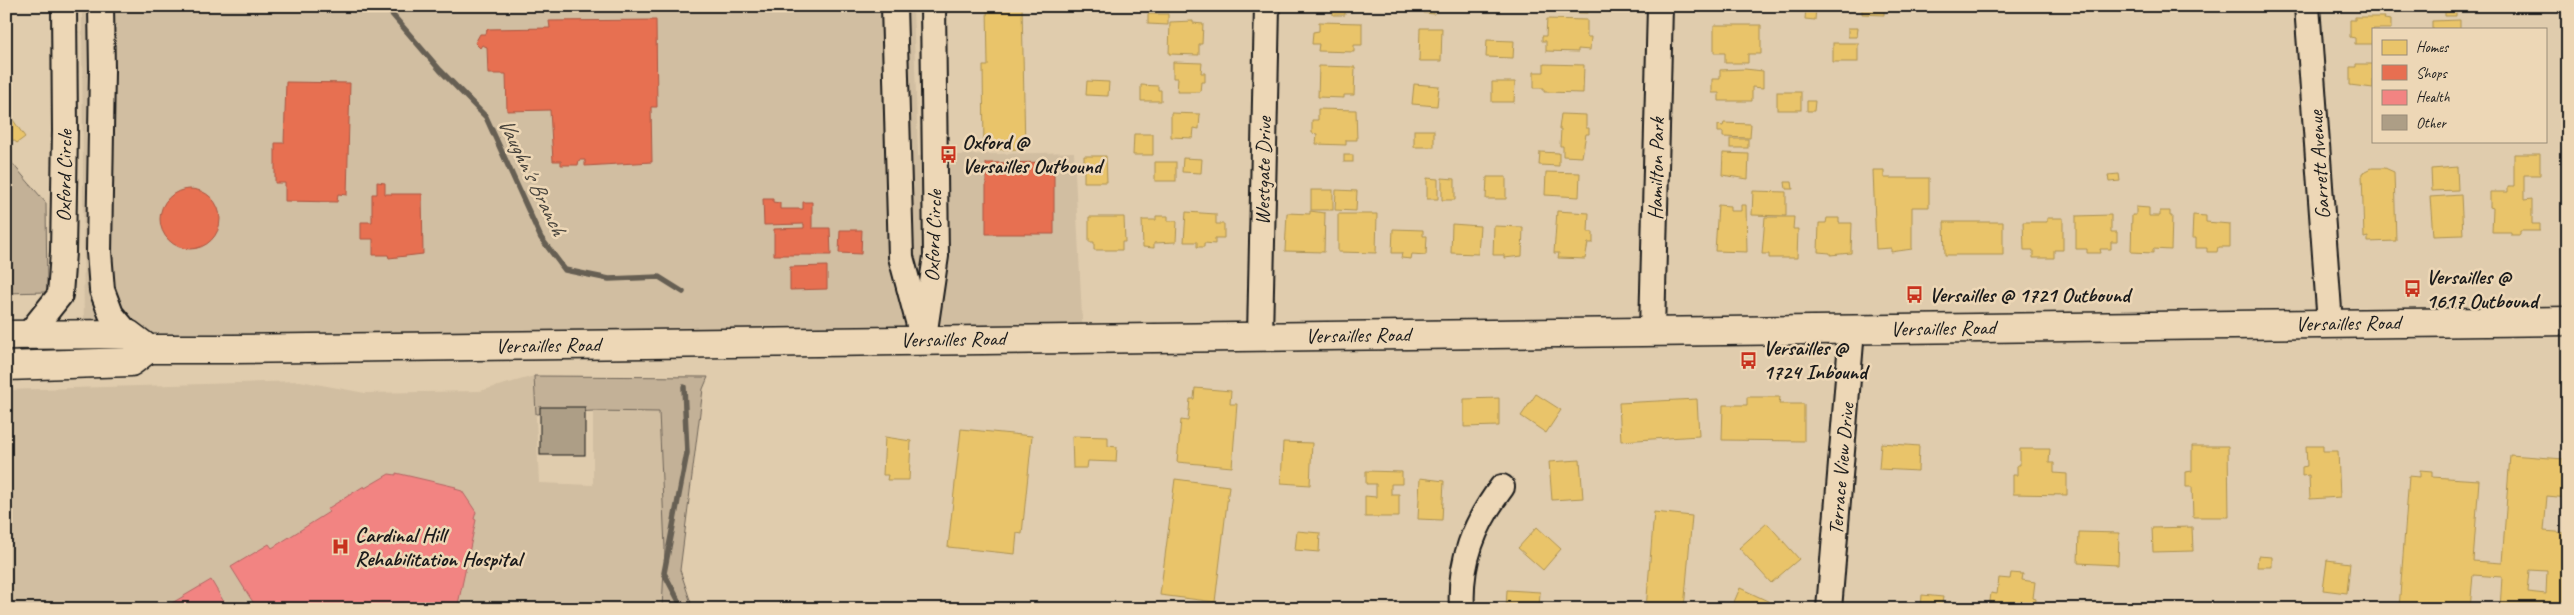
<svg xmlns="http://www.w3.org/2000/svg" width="2574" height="615" viewBox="0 0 2574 615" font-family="Caveat,sans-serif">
  <rect width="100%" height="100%" fill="#e0ccad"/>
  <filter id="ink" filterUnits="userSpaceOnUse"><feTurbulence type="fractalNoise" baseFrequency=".02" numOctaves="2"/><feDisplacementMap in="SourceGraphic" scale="10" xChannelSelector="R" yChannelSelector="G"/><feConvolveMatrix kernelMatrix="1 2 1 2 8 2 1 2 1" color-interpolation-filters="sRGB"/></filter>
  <g filter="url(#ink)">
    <g fill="#d1bea1">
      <path d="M82,6H913L918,156L1074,152L1083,338L84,351Z"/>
      <path d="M534,376L539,483L593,485V411L671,409L677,609H6V390L300,381L365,393L480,391Z"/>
    </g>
    <g fill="#c3b197" stroke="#70665a">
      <path d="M6,156L46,203L47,292L6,293Z"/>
      <path d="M534,376L708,377L703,389L680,570L693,609H662L665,548L659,412L593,411L536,414Z"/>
    </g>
    <g fill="#e9c46a" stroke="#ac9253" fill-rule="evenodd">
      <path d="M987,6H1022L1025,149L984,150L983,66H988Z"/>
      <path d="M1084,6H1115V9L1084,8Z"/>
      <path d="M1322,6H1368V9L1345,8V15H1333V10H1322Z"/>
      <path d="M1425,6L1434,7V14L1424,13Z"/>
      <path d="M1557,6H1588V13L1557,12Z"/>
      <rect x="1719" y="6" width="31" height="3"/>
      <path d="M1862,6H1884V15L1862,14Z"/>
      <path d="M1806,8H1816L1815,20L1805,19Z"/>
      <path d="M2445,9L2456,10V16H2445Z"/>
      <path d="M1148,14H1168V25L1148,24Z"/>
      <path d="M2355,17H2385L2384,19L2391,20V29H2373V44H2355V38L2350,37V20H2355Z"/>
      <path d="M1547,19L1587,20V37H1591L1590,50L1578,49V52L1546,51V41H1542V36H1546Z"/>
      <path d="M2460,20V29H2432V21Z"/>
      <path d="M1193,21V23L1203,24L1202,44H1199V55L1169,54L1170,22Z"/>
      <path d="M1319,22L1362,23V45H1354V52L1318,51L1319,44H1312L1313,32L1319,31Z"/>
      <path d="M1714,25H1761V54H1748V63H1725V53H1714Z"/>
      <path d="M1420,28H1442L1441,61H1419Z"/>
      <path d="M1848,28H1858L1857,37H1848Z"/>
      <path d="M1487,40L1514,41L1513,58L1486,57Z"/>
      <rect x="1833" y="43" width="25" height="19"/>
      <path d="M1173,62L1202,63L1201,73H1205V82H1201L1200,92H1177L1178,78H1173Z"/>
      <path d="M1544,64L1584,65L1583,93L1544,92V88H1534V72H1544Z"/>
      <path d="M2356,64H2373V88L2350,85V67H2356Z"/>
      <path d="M1319,66L1355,67L1354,95H1344V98L1318,97Z"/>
      <path d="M1745,69L1763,71V88L1752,87V101H1719V93H1712V79H1720V70Z"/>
      <path d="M1087,81L1109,82L1108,96L1086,95Z"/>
      <path d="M1492,82H1515L1514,102H1492Z"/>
      <path d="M1414,84L1439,86L1437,106L1412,104Z"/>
      <path d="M1141,85L1158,86V90H1161V101H1141Z"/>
      <rect x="1777" y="92" width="24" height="18"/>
      <path d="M1807,101H1815L1814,111H1807Z"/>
      <path d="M1318,109L1356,110L1357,140H1346V145L1316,144L1317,134L1312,133V120H1318Z"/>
      <path d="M6,110L25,137L17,143L8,136L10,135L6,129Z"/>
      <path d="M1171,113L1200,114L1199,129L1194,128L1193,138L1171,137Z"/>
      <path d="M1561,114L1586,115V128H1589V134H1586L1582,157L1563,156V146H1560L1561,129H1559Z"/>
      <path d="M1724,123L1751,124L1750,138L1723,137V132H1718V125L1723,126Z"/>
      <rect x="1414" y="130" width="20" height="17"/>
      <path d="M1134,134H1153V155H1133Z"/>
      <rect x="1730" y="139" width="18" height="9"/>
      <path d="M1540,152L1559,153V166L1539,165Z"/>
      <path d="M1723,153L1749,154L1748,179L1722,175Z"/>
      <path d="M2514,154H2540V175H2524V200L2532,199V224H2540V231H2520V235H2511V232H2492L2493,208L2490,207V192H2508V186H2514Z"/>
      <rect x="1344" y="155" width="9" height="7"/>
      <path d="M1084,156H1106L1107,182H1084Z"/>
      <path d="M1183,158L1202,159L1201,173L1182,172Z"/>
      <rect x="1155" y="162" width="21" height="19"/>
      <path d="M2457,167L2458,190L2432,191L2431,169Z"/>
      <path d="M2372,168H2385L2394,172L2396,241L2368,242V237L2364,238L2362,173Z"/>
      <path d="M1873,170H1884V178H1929V207H1912V249L1891,252V248L1876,249Z"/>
      <path d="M1546,172L1580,173L1579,197L1545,195Z"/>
      <path d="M2119,174L2120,181L2109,182L2108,175Z"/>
      <path d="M1487,177H1506V199H1486Z"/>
      <path d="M1427,178L1438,179V199H1427Z"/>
      <path d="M1442,178L1455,179V200H1442Z"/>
      <path d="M1785,182H1792L1793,189H1786Z"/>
      <rect x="1311" y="190" width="22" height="20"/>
      <path d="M1336,190L1357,191L1356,211L1335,210Z"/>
      <path d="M1753,191L1786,192V216L1752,215Z"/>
      <path d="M2461,195L2463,235L2433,236L2430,197Z"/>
      <path d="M1718,205L1730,206V211H1741V205H1746L1747,252L1715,251Z"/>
      <path d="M2136,207L2149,208V216H2160V211H2170V216H2172L2171,250L2153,249V253L2131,252L2132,215H2136Z"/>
      <path d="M1310,211L1325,213L1324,252L1285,251L1287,213L1310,214Z"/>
      <path d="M1557,211L1589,213L1588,232H1593V243H1588L1585,259L1558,258L1559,253H1554Z"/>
      <path d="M1186,212L1216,214V224H1224V238H1215V244L1204,243V247H1197V242H1184Z"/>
      <path d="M1338,214H1377L1376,253L1338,252Z"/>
      <path d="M2111,215V232H2117V242H2111V249H2100L2101,253H2087V249H2076V216Z"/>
      <path d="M2193,215L2206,216V222L2230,224V247H2218L2217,252H2207V248H2196V238H2192Z"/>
      <path d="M1156,216H1168V221H1177L1176,242L1154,243V248L1143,247L1142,220H1156Z"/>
      <path d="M1089,217H1124L1125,242H1122V250H1094V242H1089Z"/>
      <path d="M1765,217H1794L1793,229H1798L1797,258H1769V254H1762Z"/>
      <path d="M1827,218H1839V223H1852L1851,253L1830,255V253L1818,252L1819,223H1826Z"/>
      <path d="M2047,218H2063V250H2054V258H2033V250H2024L2023,222H2047Z"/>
      <path d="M1944,222H2003V255H1945Z"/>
      <path d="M1452,224L1480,226L1478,254L1451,253Z"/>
      <path d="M1494,226L1523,227L1522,256L1504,258V255H1493Z"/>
      <path d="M1393,229L1423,230V236H1427L1426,255L1412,254L1411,259L1401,258L1402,253H1392Z"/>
      <path d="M1195,388L1231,391L1230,404H1237L1232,467L1177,462L1181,420L1188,421L1190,399H1194Z"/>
      <path d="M1536,394L1561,410L1546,433L1521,416Z"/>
      <path d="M1747,397H1780L1779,404H1804V441L1722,440L1723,405H1747Z"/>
      <path d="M1499,398V426L1464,427V399Z"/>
      <path d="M1697,399L1699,436L1621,441L1619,403Z"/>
      <path d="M961,429L1032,436L1022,534L1017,533L1015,554L948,547Z"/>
      <path d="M1072,436L1108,437V446L1117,447L1116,462L1088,461L1087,468H1073Z"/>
      <path d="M885,437L911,441L909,480H887L888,475H883Z"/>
      <path d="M1283,442L1312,443L1310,485L1281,483Z"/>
      <path d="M1881,443L1919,446L1918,471L1879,469Z"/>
      <path d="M2192,446H2228L2229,517H2193L2192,487H2186V472L2192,471Z"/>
      <path d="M2306,446H2323V451H2338L2340,497L2310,499L2309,475L2302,476V467L2307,466Z"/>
      <path d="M2565,448H2568V498L2547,496L2544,531L2568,533V609H2500L2502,577L2473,575L2470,609H2399L2409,476L2420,477V470L2432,471V477L2479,480L2473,561L2502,563L2510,455L2564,459ZM2529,570L2547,571L2546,594L2527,592Z"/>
      <path d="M2020,449H2050L2049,463H2054V473L2067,474V495L2013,494V475H2017V465H2020Z"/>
      <path d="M1580,460L1583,498L1552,500L1549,462Z"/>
      <path d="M1366,471L1402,472V484H1391V494H1399V517H1365V496L1376,497V484H1366Z"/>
      <path d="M1420,478L1444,481L1442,520L1418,519Z"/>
      <path d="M1175,479L1229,486L1215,602L1160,595Z"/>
      <path d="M1654,512L1692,516L1684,609H1646Z"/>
      <path d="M1767,523L1799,559L1771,583L1739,548Z"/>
      <path d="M1537,527L1561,549L1543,570L1518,548Z"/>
      <path d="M2192,527L2193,551L2153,552L2152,528Z"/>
      <path d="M1297,531L1320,533L1319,552L1295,550Z"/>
      <path d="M2079,532L2119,533L2118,565L2078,563Z"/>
      <path d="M2258,556L2272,557V567H2257Z"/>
      <path d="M2327,560L2350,563L2347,593L2323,590Z"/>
      <path d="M2011,573L2023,574L2022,580L2035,582L2033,598L2036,599L2035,609H1989L1991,593L1997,594L1999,578L2010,579Z"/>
      <path d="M1740,588L1774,604L1771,609H1731Z"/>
      <path d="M1507,590L1540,592L1539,609H1506Z"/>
      <path d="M1922,595L1943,597L1941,609H1921Z"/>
    </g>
    <g fill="#e76f51" stroke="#aa5641">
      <path d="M656,20L657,107H651L652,162L585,166V160H579L578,165H561V161H553L550,110L507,111L506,74H488L487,47L482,45L480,48L475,43L480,34H486L487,29L550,28L549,21Z"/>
      <path d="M286,82L350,83L347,195L338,194L337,202L285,201V183H275V143H284Z"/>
      <path d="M1054,162V234H986V163Z"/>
      <path d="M377,182L385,183V194H422L423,254L389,258L388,255H373V239H361V222H372V194H377Z"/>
      <circle cx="190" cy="219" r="30"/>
      <path d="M763,199H773V202L780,203V209H803V202H812V228H830L831,255H774V229L804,228V224L764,225Z"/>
      <path d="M840,230H862L861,254L839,253Z"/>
      <path d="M827,266V289L790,290V267Z"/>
    </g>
    <g fill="#f28482" stroke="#b26563">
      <path d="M396,473L456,487L455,489L462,491L476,512L474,519L476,520L457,609H253L256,607L231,567L269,544L272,548L329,512L327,509L364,486L365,488L389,474L396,475Z"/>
      <path d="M211,580L228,609H172L175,607L172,603Z"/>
    </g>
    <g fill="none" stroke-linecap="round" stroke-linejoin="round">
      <g stroke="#665f53" stroke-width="5.5">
        <path d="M385,6L440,70L486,117L541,238L565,270L609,279L659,277L683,292"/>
        <path d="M683,609L664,573L687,453L684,387"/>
      </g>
    </g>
    <rect fill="#ad9e86" stroke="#1c1c1c" x="540" y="407" width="45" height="48"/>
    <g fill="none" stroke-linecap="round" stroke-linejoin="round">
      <defs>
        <g id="minor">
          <path d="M101,6L102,71L99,252L102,290L111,314L128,334"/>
          <path d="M894,6L901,257L923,340"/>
          <path d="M2307,6L2330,324"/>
          <path d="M925,330L936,256L933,6"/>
          <path d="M1652,331L1660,6"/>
          <path d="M28,335L60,295L63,252L65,131L64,6"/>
          <path d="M1260,336L1267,6"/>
          <path d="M1462,609C1459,562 1474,524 1502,487"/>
          <path d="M1829,609L1852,330"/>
        </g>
        <g id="major">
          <path d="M6,335L128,334L148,349H232L2568,321"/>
          <path d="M6,366L131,362L148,349"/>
        </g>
      </defs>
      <use href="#minor" stroke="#1c1c1c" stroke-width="28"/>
      <use href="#major" stroke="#1c1c1c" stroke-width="31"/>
      <use href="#minor" stroke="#edd7b6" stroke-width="24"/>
      <use href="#major" stroke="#edd7b6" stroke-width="28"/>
    </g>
  </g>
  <defs>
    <symbol id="bus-bare" viewBox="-9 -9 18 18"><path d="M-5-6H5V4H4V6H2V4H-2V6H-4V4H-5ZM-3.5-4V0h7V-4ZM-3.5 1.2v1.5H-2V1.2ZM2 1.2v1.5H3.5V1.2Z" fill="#c8321e" stroke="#edd7b6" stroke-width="2.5" paint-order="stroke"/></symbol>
    <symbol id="hospital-bare" viewBox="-9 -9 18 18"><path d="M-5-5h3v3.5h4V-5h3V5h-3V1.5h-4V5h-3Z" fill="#c8321e" stroke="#edd7b6" stroke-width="2.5" paint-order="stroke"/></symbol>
  </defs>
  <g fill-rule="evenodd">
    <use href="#bus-bare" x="936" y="142" width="25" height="25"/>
    <use href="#bus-bare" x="2400" y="276" width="25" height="25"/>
    <use href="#bus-bare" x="1902" y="282" width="25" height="25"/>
    <use href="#bus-bare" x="1736" y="348" width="25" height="25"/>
    <use href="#hospital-bare" x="328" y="534" width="25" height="25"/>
  </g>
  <g text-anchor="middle" stroke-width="5" stroke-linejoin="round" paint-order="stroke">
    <g font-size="21" font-weight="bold" fill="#1c1c1c" stroke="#edd7b6" text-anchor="start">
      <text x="962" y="149">Oxford @<tspan x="962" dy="24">Versailles Outbound</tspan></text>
      <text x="2426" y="284">Versailles @<tspan x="2426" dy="24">1617 Outbound</tspan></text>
      <text x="1929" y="302">Versailles @ 1721 Outbound</text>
      <text x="1763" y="355">Versailles @<tspan x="1763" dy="24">1724 Inbound</tspan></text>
      <text x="355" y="542">Cardinal Hill<tspan x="355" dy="24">Rehabilitation Hospital</tspan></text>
    </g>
    <g font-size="21" fill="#1c1c1c" stroke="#edd7b6">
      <text transform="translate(2319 165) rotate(-94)" y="7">Garrett Avenue</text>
      <text transform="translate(1656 169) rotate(-89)" y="7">Hamilton Park</text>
      <text transform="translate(1263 171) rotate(-89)" y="7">Westgate Drive</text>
      <text transform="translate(64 176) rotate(-89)" y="7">Oxford Circle</text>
      <text transform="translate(933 236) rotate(-88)" y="7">Oxford Circle</text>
      <text transform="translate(2348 323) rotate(-1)" y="7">Versailles Road</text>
      <text transform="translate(1943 328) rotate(-1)" y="7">Versailles Road</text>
      <text transform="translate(1358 335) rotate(-1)" y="7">Versailles Road</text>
      <text transform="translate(953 339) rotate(-1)" y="7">Versailles Road</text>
      <text transform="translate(548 345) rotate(-1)" y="7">Versailles Road</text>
      <text transform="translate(1841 469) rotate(-85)" y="7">Terrace View Drive</text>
    </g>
    <g font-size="22" font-style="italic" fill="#47433c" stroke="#edd7b6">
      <text transform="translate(533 176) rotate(64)" y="8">Vaughn's Branch</text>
    </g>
  </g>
  <rect width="2574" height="615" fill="none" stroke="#edd7b6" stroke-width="25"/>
  <rect x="12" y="12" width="2549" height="590" fill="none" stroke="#1c1c1c" stroke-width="2" filter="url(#ink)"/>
  <rect x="2372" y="28" width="175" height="115" fill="#edd7b6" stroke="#998c78"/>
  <rect x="2382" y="40" width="25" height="15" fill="#e9c46a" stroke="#998c78"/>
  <text x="2416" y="52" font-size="15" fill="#1c1c1c">Homes</text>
  <rect x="2382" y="65" width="25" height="15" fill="#e76f51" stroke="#998c78"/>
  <text x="2416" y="78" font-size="15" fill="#1c1c1c">Shops</text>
  <rect x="2382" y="90" width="25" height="15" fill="#f28482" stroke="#998c78"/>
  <text x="2416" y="102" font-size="15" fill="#1c1c1c">Health</text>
  <rect x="2382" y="115" width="25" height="15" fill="#ad9e86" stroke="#998c78"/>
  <text x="2416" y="128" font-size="15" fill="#1c1c1c">Other</text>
</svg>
